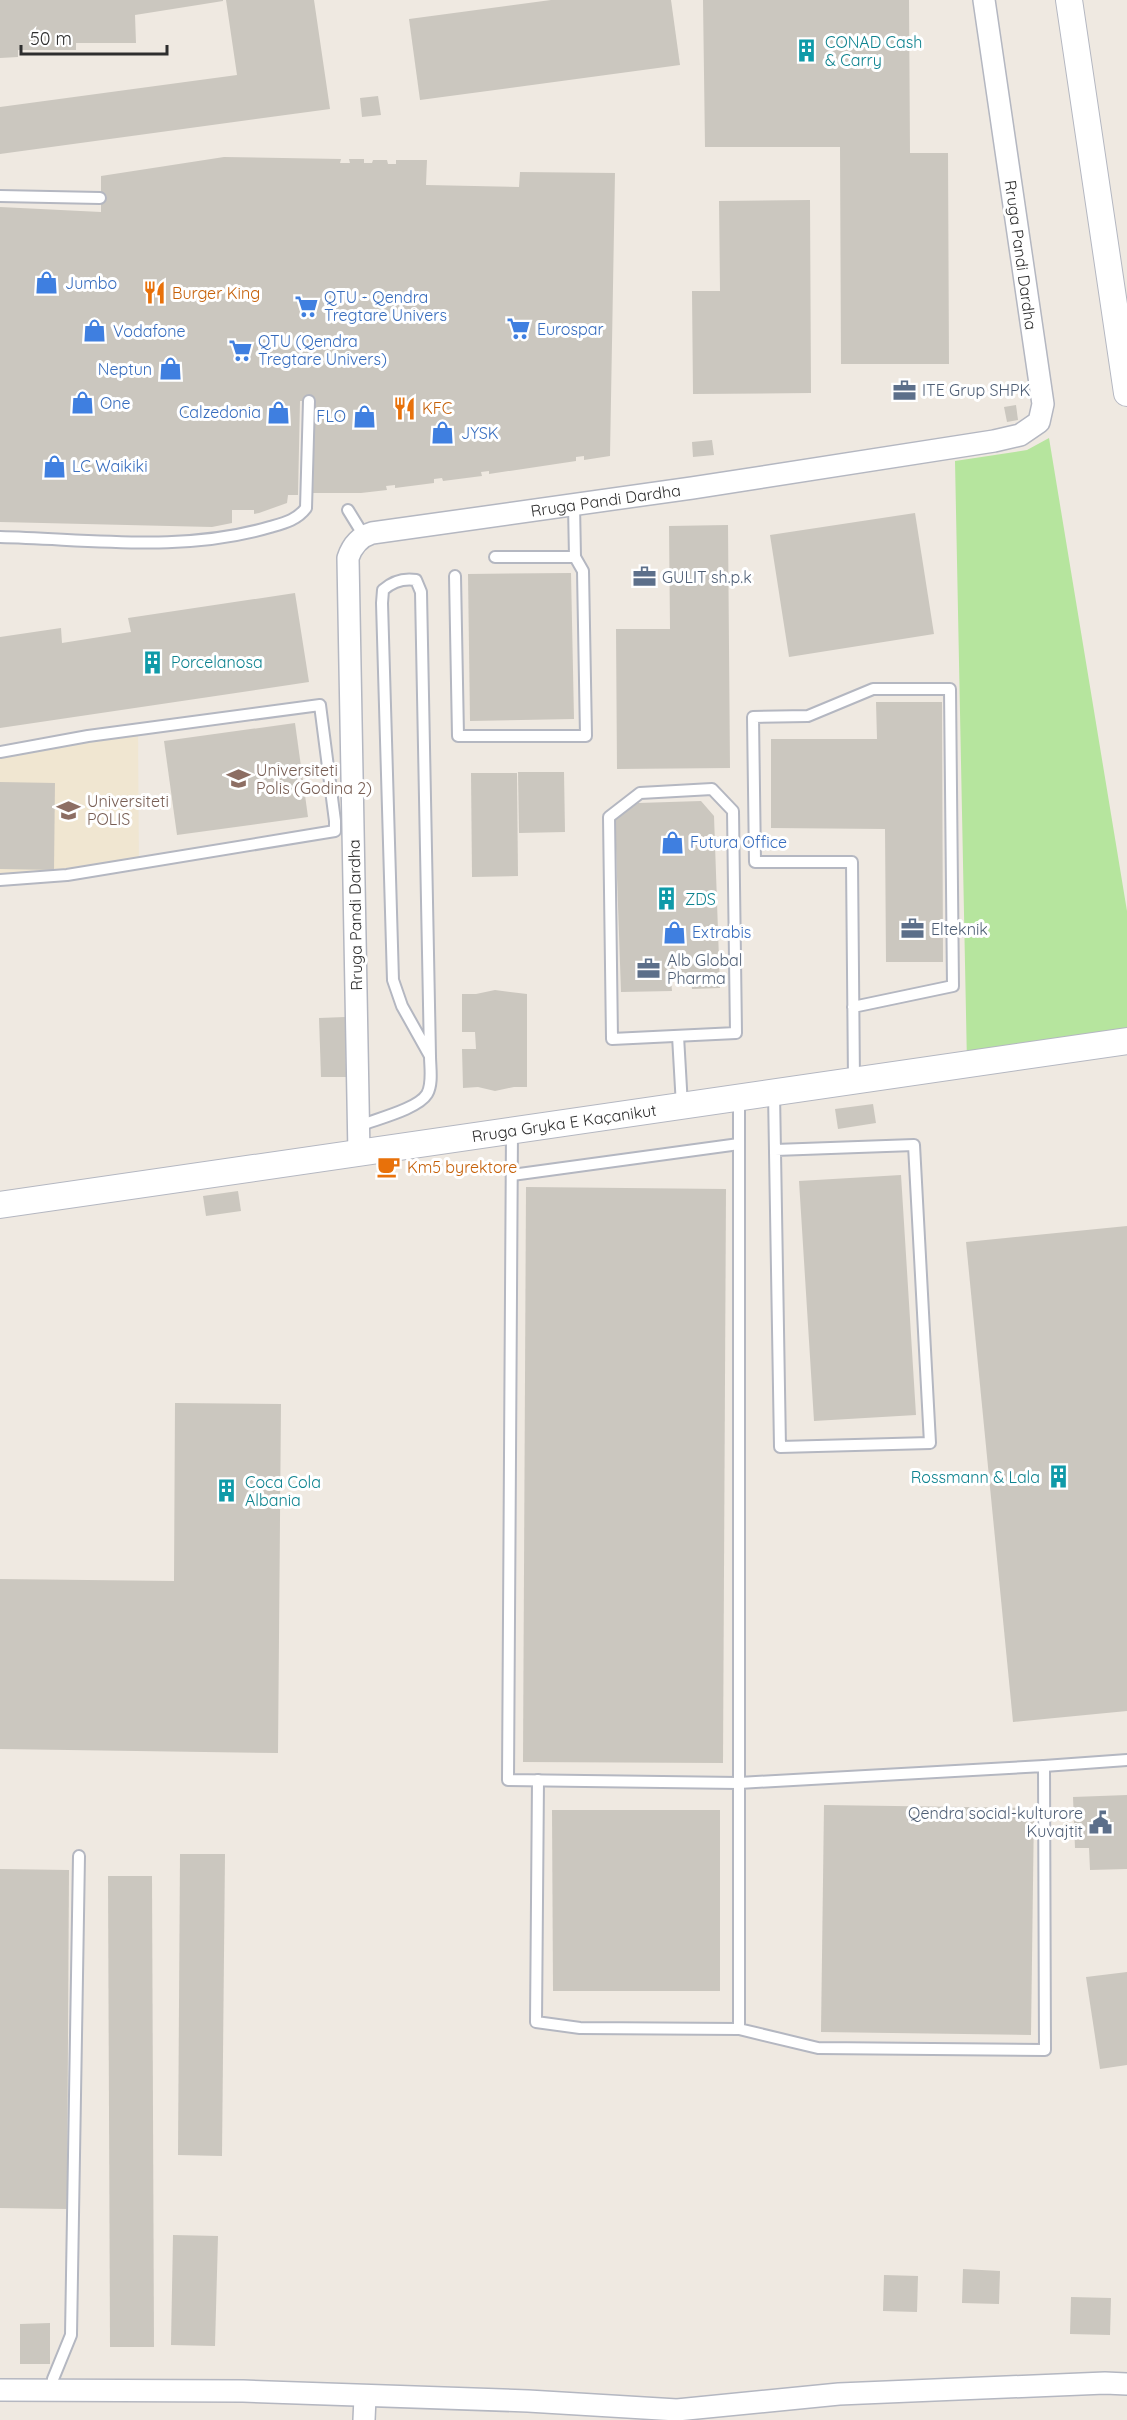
<svg xmlns="http://www.w3.org/2000/svg" width="1127" height="2420" viewBox="0 0 1127 2420" font-family="Quicksand,sans-serif">
  <rect width="100%" height="100%" fill="#efe9e1"/>
  <path fill="#f0e6d1" d="M138,728L139,870L0,885V750Z"/>
  <path fill="#b6e59e" d="M1049,438L1127,911V1041L967,1064L955,461L1027,450Z"/>
  <g fill="#cbc7bf">
    <path d="M0,0H223V1L135,15L136,43H76V50H18V57L0,58Z"/>
    <path d="M226,0H314L330,109L0,154V107L237,75Z"/>
    <path d="M551,0H671L680,65L420,100L409,19Z"/>
    <path d="M703,0H909L910,153H948L949,364H841L840,147H705Z"/>
    <path d="M378,96L381,115L362,117L360,98Z"/>
    <path d="M224,157L341,159L340,163H350L349,159H364V163H372L373,160H387L388,164H396V160H427L426,185L519,187L520,172L615,173L610,456L584,460V456L576,457V461L489,474V471L481,472L482,476L443,481L442,478L434,479V483L395,488V485L386,486L387,490L361,493H313L315,401H300L298,495H288L287,503L259,513L254,514V510H232V523L212,527L0,522V207L101,212V176Z"/>
    <path d="M810,200L811,393L693,394L692,291H720L719,201Z"/>
    <path d="M1016,405L1018,420L1007,422L1004,407Z"/>
    <path d="M712,440L714,455L693,457L692,442Z"/>
    <path d="M915,513L934,634L789,657L770,535Z"/>
    <path d="M728,525L730,768L617,769L616,629H670L669,526Z"/>
    <path d="M571,573L574,719L470,721L468,574Z"/>
    <path d="M295,593L309,682L0,728V637L61,628L62,643L131,632L128,618Z"/>
    <path d="M876,702H942L943,962H886L885,829L771,828V739H877Z"/>
    <path d="M295,723L308,817L177,835L164,741Z"/>
    <path d="M518,772H564L565,832L519,833Z"/>
    <path d="M471,773H517L518,876L472,877Z"/>
    <path d="M0,782L55,783L54,870L0,869Z"/>
    <path d="M701,801L714,816L720,988L692,989L691,979L678,980H671L672,991L621,992L615,819L638,803Z"/>
    <path d="M495,990L527,994V1087H514L495,1091L478,1087L463,1088L462,1049H476L475,1032H462V994H476Z"/>
    <path d="M345,1017L346,1077H321L319,1018Z"/>
    <path d="M873,1104L876,1123L838,1129L835,1109Z"/>
    <path d="M901,1175L916,1415L814,1421L799,1181Z"/>
    <path d="M526,1187L726,1189L723,1763L523,1762Z"/>
    <path d="M238,1191L241,1211L206,1216L203,1196Z"/>
    <path d="M1127,1226V1711L1013,1722L966,1242Z"/>
    <path d="M175,1403L281,1404L278,1753L0,1749V1579L174,1581Z"/>
    <path d="M1127,1795V1869L1090,1870L1089,1848H1075L1073,1797Z"/>
    <path d="M824,1805L1034,1808L1031,2035L821,2032Z"/>
    <path d="M552,1810H720V1991H553Z"/>
    <path d="M180,1854H225L222,2156L178,2155Z"/>
    <path d="M0,1869L69,1870L67,2209L0,2208Z"/>
    <path d="M108,1876H152L154,2347H110Z"/>
    <path d="M1127,1972V2065L1100,2069L1086,1977Z"/>
    <path d="M173,2235L218,2236L215,2346L171,2345Z"/>
    <path d="M963,2269L1000,2271L999,2304L962,2303Z"/>
    <path d="M884,2275L918,2276L917,2312L883,2311Z"/>
    <path d="M1071,2297L1111,2298L1110,2335L1070,2334Z"/>
    <path d="M50,2323V2364H20V2324Z"/>
  </g>
  <g fill="none" stroke-linecap="round" stroke-linejoin="round">
    <defs>
      <g id="service">
        <path d="M0,196L100,198"/>
        <path d="M348,510L364,536"/>
        <path d="M0,537C90,539 183,553 270,527C284,523 297,520 306,508L309,401"/>
        <path d="M495,557H575L574,505"/>
        <path d="M455,576L458,736H586L583,571L575,557"/>
        <path d="M0,752L88,736L320,705L335,821V831L67,875L0,880"/>
        <path d="M712,789L733,811L736,1033L612,1039L609,817L640,793Z"/>
        <path d="M853,1007L953,986L950,689H873L808,716L753,717L755,862H852C853,934 854,1007 854,1080"/>
        <path d="M678,1036L682,1106"/>
        <path d="M774,1093L780,1447L930,1443L914,1145L775,1150"/>
        <path d="M359,1126C376,1119 418,1109 427,1094C433,1084 430,1067 430,1056L421,592L416,580C403,578 393,581 383,590L382,603L393,980L402,1006L430,1056"/>
        <path d="M512,1131L508,1780L739,1783V1098"/>
        <path d="M512,1175L739,1144"/>
        <path d="M1044,1766L1127,1760"/>
        <path d="M538,1780L536,2022L580,2028L739,2029L818,2048L1045,2050L1044,1766L739,1783V2029"/>
        <path d="M52,2390L53,2379L71,2335L79,1856"/>
      </g>
      <g id="minor">
        <path id="s1" d="M359,1154L348,558C352,546 359,537 372,533L692,488L994,441L1020,435L1039,422L1043,404L984,0"/>
        <path d="M0,2390L243,2391L528,2401L677,2410L839,2394L1105,2383L1127,2384"/>
        <path d="M364,2420L365,2397"/>
      </g>
      <g id="tertiary">
        <path d="M1069,0L1127,393"/>
        <path id="s2" d="M0,1205L1127,1041"/>
      </g>
    </defs>
    <use href="#service" stroke="#b4b7c1" stroke-width="14"/>
    <use href="#minor" stroke="#b4b7c1" stroke-width="24"/>
    <use href="#tertiary" stroke="#b4b7c1" stroke-width="28"/>
    <use href="#service" stroke="#fff" stroke-width="10"/>
    <use href="#minor" stroke="#fff" stroke-width="21"/>
    <use href="#tertiary" stroke="#fff" stroke-width="26"/>
  </g>
  <defs>
    <symbol id="building-bare" viewBox="-9 -9 18 18"><path d="M-4-6H4V6H1V3H-1V6H-4ZM-2.5-4.3h1.7v1.8h-1.7ZM.8-4.3h1.7v1.8H.8ZM-2.5-1h1.7V.8h-1.7ZM.8-1h1.7V.8H.8Z" fill="#0f9aa8" stroke="#fff" stroke-width="2.5" paint-order="stroke"/></symbol>
    <symbol id="shop-bare" viewBox="-9 -9 18 18"><path d="M-5-2.5h2.3a2.7 3.5 0 0 1 5.4 0H5L5.5 6h-11ZM-1.5-2.5h3a1.5 2.3 0 0 0-3 0Z" fill="#3f7fe0" stroke="#fff" stroke-width="2.5" paint-order="stroke"/></symbol>
    <symbol id="restaurant-bare" viewBox="-9 -9 18 18"><path d="M-5-6h1v4h1v-4h1v4h1v-4h1v5L-1.5 .5V6h-2V.5L-5-1ZM5-6V6H3V1.5H1.5Q1.5-4 5-6Z" fill="#e8710a" stroke="#fff" stroke-width="2.5" paint-order="stroke"/></symbol>
    <symbol id="supermarket-bare" viewBox="-9 -9 18 18"><path d="M-6-5.5h2.5l.6 2H6L4.5 2H-2.5L-4.4-4H-6ZM-1.5 3.2a1.3 1.3 0 1 0 .1 0ZM3 3.2a1.3 1.3 0 1 0 .1 0Z" fill="#3f7fe0" stroke="#fff" stroke-width="2.5" paint-order="stroke"/></symbol>
    <symbol id="office-bare" viewBox="-9 -9 18 18"><path d="M-6-3h4V-5.5h4V-3h4V5H-6ZM-1-4.5V-3h2v-1.5ZM-6 0V1H6V0Z" fill="#5c6f8a" stroke="#fff" stroke-width="2.5" paint-order="stroke"/></symbol>
    <symbol id="university-bare" viewBox="-9 -9 18 18"><path d="M0-5L7-2L0 1L-7-2ZM-4 1L0 2.5L4 1V4Q0 6-4 4Z" fill="#8d6e63" stroke="#fff" stroke-width="2.5" paint-order="stroke"/></symbol>
    <symbol id="cafe-bare" viewBox="-9 -9 18 18"><path d="M-5.5-4.5H6V0H3Q3 3.5 0 3.5H-2.5Q-5.5 3.5-5.5 0ZM3-3.2v2h1.7v-2ZM-6 4.5H4V6H-6Z" fill="#e8710a" stroke="#fff" stroke-width="2.5" paint-order="stroke"/></symbol>
    <symbol id="civic-bare" viewBox="-9 -9 18 18"><path d="M-.6-6.5H3V-4.5H.6V-3L4-1V1h2V6H-6V1h2V-1L-.6-3ZM-1.2 2.5V6h2.4V2.5Z" fill="#5c6f8a" stroke="#fff" stroke-width="2.5" paint-order="stroke"/></symbol>
  </defs>
  <g fill-rule="evenodd">
    <use href="#building-bare" x="790" y="34" width="33" height="33"/>
    <use href="#shop-bare" x="30" y="266" width="33" height="33"/>
    <use href="#restaurant-bare" x="138" y="276" width="33" height="33"/>
    <use href="#supermarket-bare" x="290" y="290" width="33" height="33"/>
    <use href="#supermarket-bare" x="502" y="312" width="33" height="33"/>
    <use href="#shop-bare" x="78" y="314" width="33" height="33"/>
    <use href="#supermarket-bare" x="224" y="334" width="33" height="33"/>
    <use href="#shop-bare" x="154" y="352" width="33" height="33"/>
    <use href="#office-bare" x="888" y="374" width="33" height="33"/>
    <use href="#shop-bare" x="66" y="386" width="33" height="33"/>
    <use href="#restaurant-bare" x="388" y="392" width="33" height="33"/>
    <use href="#shop-bare" x="262" y="396" width="33" height="33"/>
    <use href="#shop-bare" x="348" y="400" width="33" height="33"/>
    <use href="#shop-bare" x="426" y="416" width="33" height="33"/>
    <use href="#shop-bare" x="38" y="450" width="33" height="33"/>
    <use href="#office-bare" x="628" y="560" width="33" height="33"/>
    <use href="#building-bare" x="136" y="646" width="33" height="33"/>
    <use href="#university-bare" x="222" y="762" width="33" height="33"/>
    <use href="#university-bare" x="52" y="794" width="33" height="33"/>
    <use href="#shop-bare" x="656" y="826" width="33" height="33"/>
    <use href="#building-bare" x="650" y="882" width="33" height="33"/>
    <use href="#office-bare" x="896" y="912" width="33" height="33"/>
    <use href="#shop-bare" x="658" y="916" width="33" height="33"/>
    <use href="#office-bare" x="632" y="952" width="33" height="33"/>
    <use href="#cafe-bare" x="372" y="1150" width="33" height="33"/>
    <use href="#building-bare" x="1042" y="1460" width="33" height="33"/>
    <use href="#building-bare" x="210" y="1474" width="33" height="33"/>
    <use href="#civic-bare" x="1084" y="1806" width="33" height="33"/>
  </g>
  <g text-anchor="middle" stroke-width="6" stroke-linejoin="round" paint-order="stroke">
    <g font-size="16" fill="#0d838f" stroke="#fff" text-anchor="start">
      <text x="825" y="48">CONAD Cash<tspan x="825" dy="18">&amp; Carry</tspan></text>
      <text x="171" y="668">Porcelanosa</text>
      <text x="685" y="905">ZDS</text>
      <text x="1040" y="1483" text-anchor="end">Rossmann &amp; Lala</text>
      <text x="245" y="1488">Coca Cola<tspan x="245" dy="18">Albania</tspan></text>
    </g>
    <g font-size="16" fill="#2e2e2e" stroke="#fff">
      <text transform="translate(1021 255) rotate(82)" y="6">Rruga Pandi Dardha</text>
      <text dy="6" stroke="none"><textPath href="#s1" startOffset="868">Rruga Pandi Dardha</textPath></text>
      <text transform="translate(355 915) rotate(-91)" y="6">Rruga Pandi Dardha</text>
      <text dy="6" stroke="none"><textPath href="#s2" startOffset="570">Rruga Gryka E Kaçanikut</textPath></text>
    </g>
    <g font-size="16" fill="#366cbe" stroke="#fff" text-anchor="start">
      <text x="65" y="289">Jumbo</text>
      <text x="324" y="303">QTU - Qendra<tspan x="324" dy="18">Tregtare Univers</tspan></text>
      <text x="537" y="335">Eurospar</text>
      <text x="113" y="337">Vodafone</text>
      <text x="258" y="347">QTU (Qendra<tspan x="258" dy="18">Tregtare Univers)</tspan></text>
      <text x="152" y="375" text-anchor="end">Neptun</text>
      <text x="100" y="409">One</text>
      <text x="261" y="418" text-anchor="end">Calzedonia</text>
      <text x="346" y="422" text-anchor="end">FLO</text>
      <text x="461" y="439">JYSK</text>
      <text x="72" y="472">LC Waikiki</text>
      <text x="690" y="848">Futura Office</text>
      <text x="692" y="938">Extrabis</text>
    </g>
    <g font-size="16" fill="#c56008" stroke="#fff" text-anchor="start">
      <text x="172" y="299">Burger King</text>
      <text x="422" y="414">KFC</text>
      <text x="407" y="1173">Km5 byrektore</text>
    </g>
    <g font-size="16" fill="#4e5e75" stroke="#fff" text-anchor="start">
      <text x="922" y="396">ITE Grup SHPK</text>
      <text x="662" y="583">GULIT sh.p.k</text>
      <text x="931" y="935">Elteknik</text>
      <text x="667" y="966">Alb Global<tspan x="667" dy="18">Pharma</tspan></text>
      <text x="1083" y="1819" text-anchor="end">Qendra social-kulturore<tspan x="1083" dy="18">Kuvajtit</tspan></text>
    </g>
    <g font-size="16" fill="#785e54" stroke="#fff" text-anchor="start">
      <text x="256" y="776">Universiteti<tspan x="256" dy="18">Polis (Godina 2)</tspan></text>
      <text x="87" y="807">Universiteti<tspan x="87" dy="18">POLIS</tspan></text>
    </g>
  </g>
  <path d="M21 45v9h146v-9" fill="none" stroke="#2e2e2e" stroke-width="3"/>
  <text x="30" y="45" font-size="18" fill="#2e2e2e" stroke="#ffffff" stroke-width="4.5" paint-order="stroke">50 m</text>
</svg>
